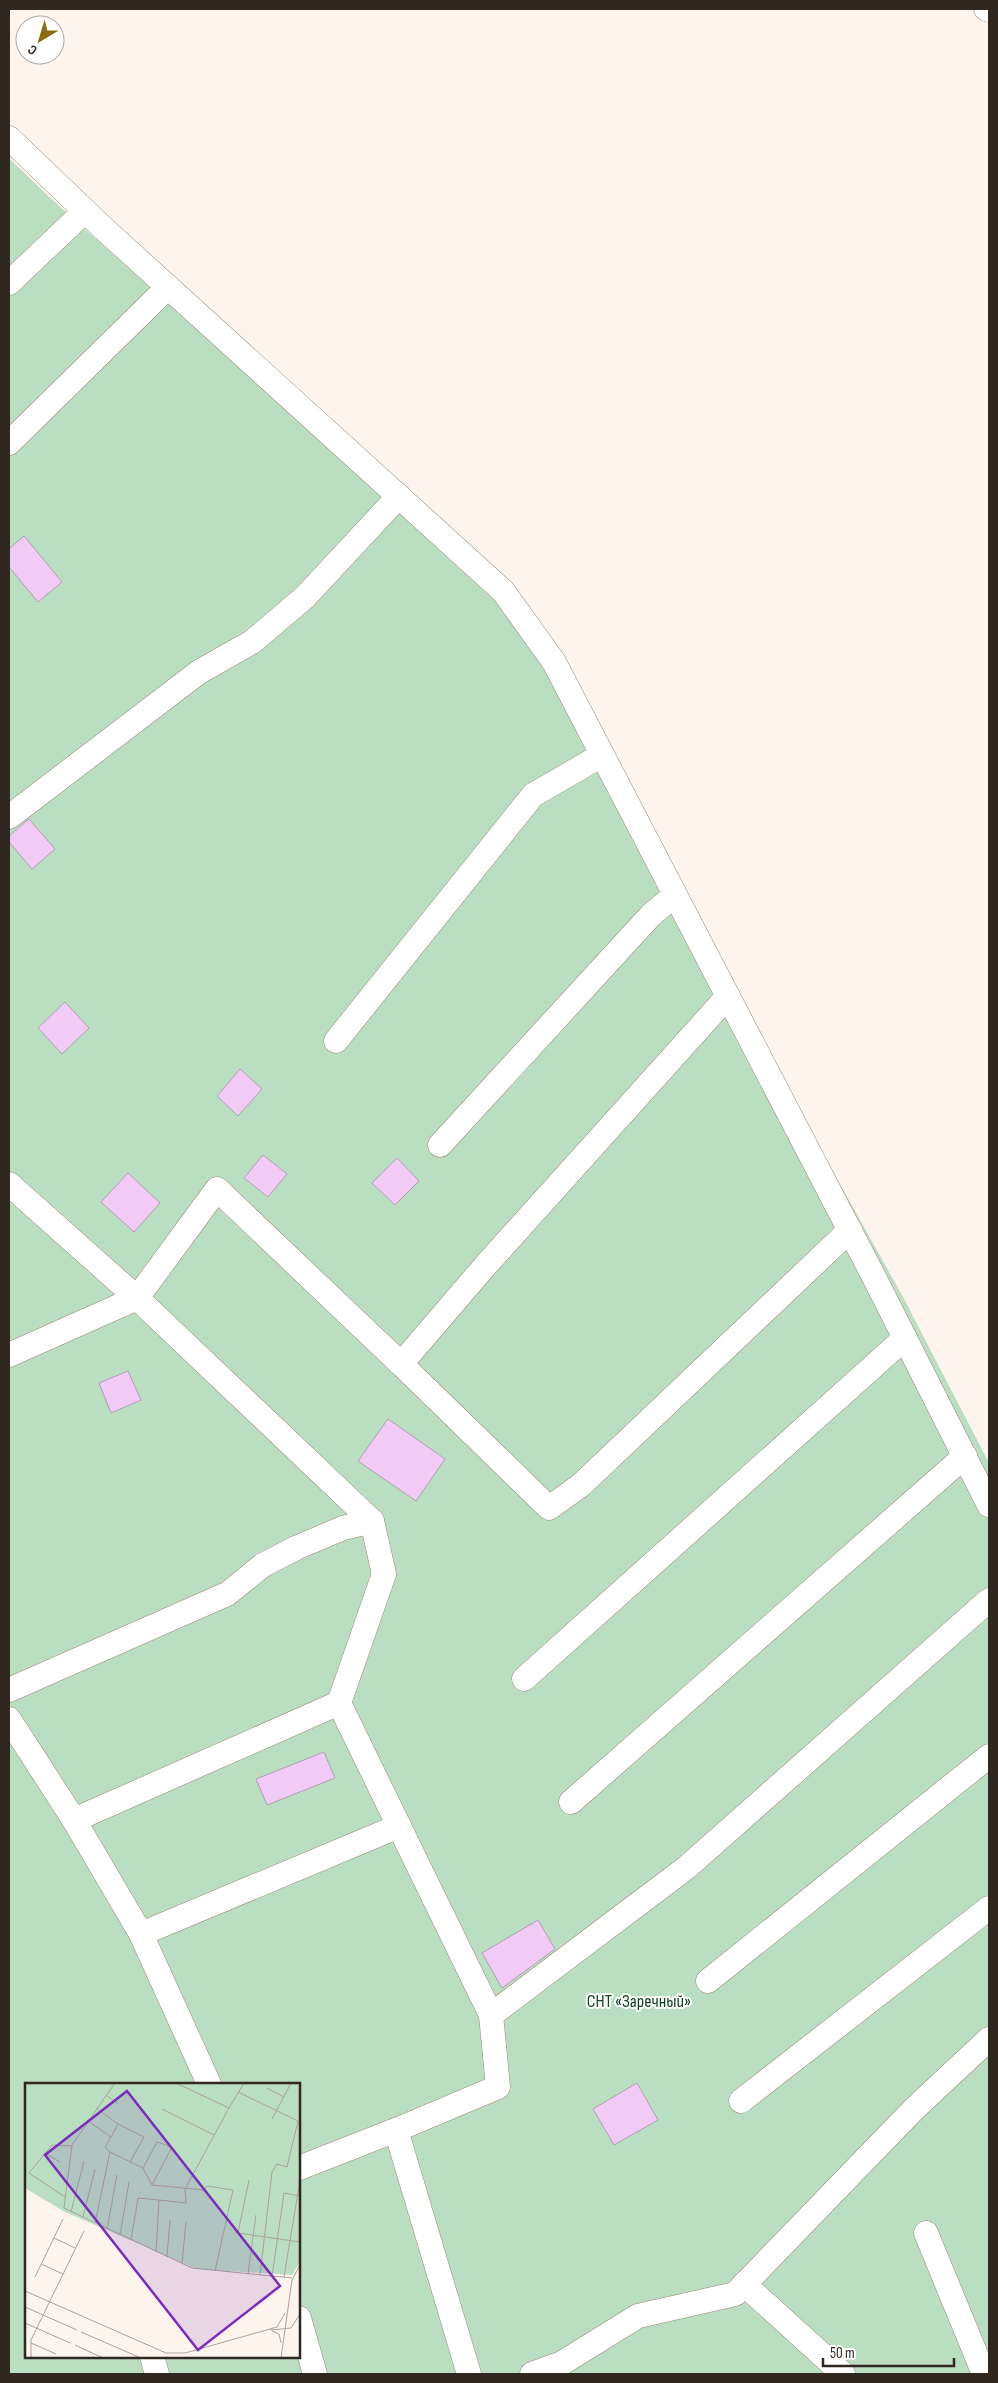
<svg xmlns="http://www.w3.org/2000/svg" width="998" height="2383" viewBox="0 0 998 2383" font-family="'Sofia Sans Condensed',sans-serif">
  <rect width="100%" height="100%" fill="#fdf4ed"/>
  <path fill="#badec1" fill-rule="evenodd" d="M9,158L46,194L369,484L525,619L903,1297L989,1463V2374H9ZM26,2084H299V2357H26Z"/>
  <g fill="#f1cbf5" stroke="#b19fb3">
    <path d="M24,536L62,582L38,602L9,567V549Z"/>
    <path d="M29,819L55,849L32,869L9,842V836Z"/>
    <path d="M65,1002L89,1028L62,1054L38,1028Z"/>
    <path d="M240,1069L262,1089L238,1116L217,1096Z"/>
    <path d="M263,1155L287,1174L268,1197L244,1178Z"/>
    <path d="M397,1158L419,1181L395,1205L372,1183Z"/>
    <path d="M128,1173L160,1203L134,1232L101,1202Z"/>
    <path d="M128,1371L141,1400L111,1413L99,1383Z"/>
    <path d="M388,1419L445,1459L416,1501L358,1461Z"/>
    <path d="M324,1752L335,1778L267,1805L256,1779Z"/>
    <path d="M538,1920L555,1949L502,1988L482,1953Z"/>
    <path d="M637,2083L658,2120L614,2145L593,2109Z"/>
  </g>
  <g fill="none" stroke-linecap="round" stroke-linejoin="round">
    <defs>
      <g id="minor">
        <path d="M986,9L989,10"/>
        <path d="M9,138L103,228L503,591L554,662L875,1279L989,1505"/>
        <path d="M9,283L85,211"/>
        <path d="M9,443L168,287"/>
        <path d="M9,817L199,672L252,642L305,597L399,496"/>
        <path d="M336,1041L533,795L602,755"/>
        <path d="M440,1145L651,915L675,895"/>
        <path d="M9,1184L137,1298L372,1521L343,1528L296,1548L263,1565L227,1594L9,1690"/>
        <path d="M9,1355L137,1298L217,1189L401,1364L485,1266L728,996"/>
        <path d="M401,1364L549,1508L581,1485L850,1230"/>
        <path d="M524,1679L905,1338"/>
        <path d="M339,1703L384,1574L372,1521"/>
        <path d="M9,1719L74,1820L339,1703L491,2015L498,2087L396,2130L469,2374"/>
        <path d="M571,1802L965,1456"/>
        <path d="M74,1820L141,1934"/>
        <path d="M708,1981L989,1756"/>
        <path d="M491,2015L686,1868L989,1600"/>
        <path d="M209,2084L141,1934L399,1826"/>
        <path d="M741,2101L989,1908"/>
        <path d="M299,2168L396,2130"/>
        <path d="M926,2233L984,2374"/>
        <path d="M744,2284L843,2374"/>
        <path d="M299,2318L315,2374"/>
        <path d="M152,2357L157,2374"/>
        <path d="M532,2374L562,2363L638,2316L735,2294L914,2109L989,2039"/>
      </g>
    </defs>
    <use href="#minor" stroke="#9c8778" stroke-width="25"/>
    <use href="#minor" stroke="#fff" stroke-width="24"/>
  </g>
  <g text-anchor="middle" stroke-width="4" stroke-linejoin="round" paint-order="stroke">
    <g font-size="18" fill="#124422" stroke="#fff">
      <text x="639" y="2007">СНТ «Заречный»</text>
    </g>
  </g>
  <g transform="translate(25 2083)">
    <rect width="275" height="275" fill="#fdf4ed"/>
    <path d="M0,0H275V179L267,192L172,186L40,129L0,105Z" fill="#badec1"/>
    <path fill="none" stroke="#aba29b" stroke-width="1" d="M90,0L47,62L39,125L167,185L267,195M151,0L204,25L219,0M242,5L259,14M213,9L273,38L262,84L252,81L247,89L235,192M81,12L93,21M71,25L93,41L86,54M137,26L189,52M247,36L266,0M62,37L86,54L80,64L85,69L118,85L132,59L147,64L127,102L179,107L182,103L208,107L190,188M93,41L119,54L105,79M20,70L35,79M118,85L127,102M224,97L213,150L275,159M40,114L4,90L27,62L47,63M46,129L59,78M58,134L70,86M70,140L85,69M82,146L92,92M95,152L104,99M29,155L50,165M106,157L113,115L134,117M131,168L134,117L161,120L160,106L204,25M142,173L145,137M157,180L161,139M16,181L38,191M223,191L231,132M247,193L259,110L275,113M10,194L38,136M259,194L275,98M0,208L141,270H160L252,244L260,230M0,224L52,247M0,240L45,260M245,247L266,245L275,231M247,248L254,251L256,260M56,249L116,275M6,260L31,271M50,262L78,275M6,275V257L59,148M256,275L267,197L275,182"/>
    <path fill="#7b2cbf" fill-opacity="0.15" stroke="#7b2cbf" stroke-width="2.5" d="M102,8L255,203L173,267L20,72Z"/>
    <rect width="275" height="275" fill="none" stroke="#302721" stroke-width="2.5"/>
  </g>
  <rect width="998" height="2383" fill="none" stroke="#302721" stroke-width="20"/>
  <g transform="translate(40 40) rotate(218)"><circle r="24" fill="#ffffff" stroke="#aca9a6"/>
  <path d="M0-4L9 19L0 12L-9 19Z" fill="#886e0e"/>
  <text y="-8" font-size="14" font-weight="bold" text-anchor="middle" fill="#302721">С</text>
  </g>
  <path d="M823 2358v8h131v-8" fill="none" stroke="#302721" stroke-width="2.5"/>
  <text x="830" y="2358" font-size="15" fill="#302721" stroke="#ffffff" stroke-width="4" paint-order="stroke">50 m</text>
</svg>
